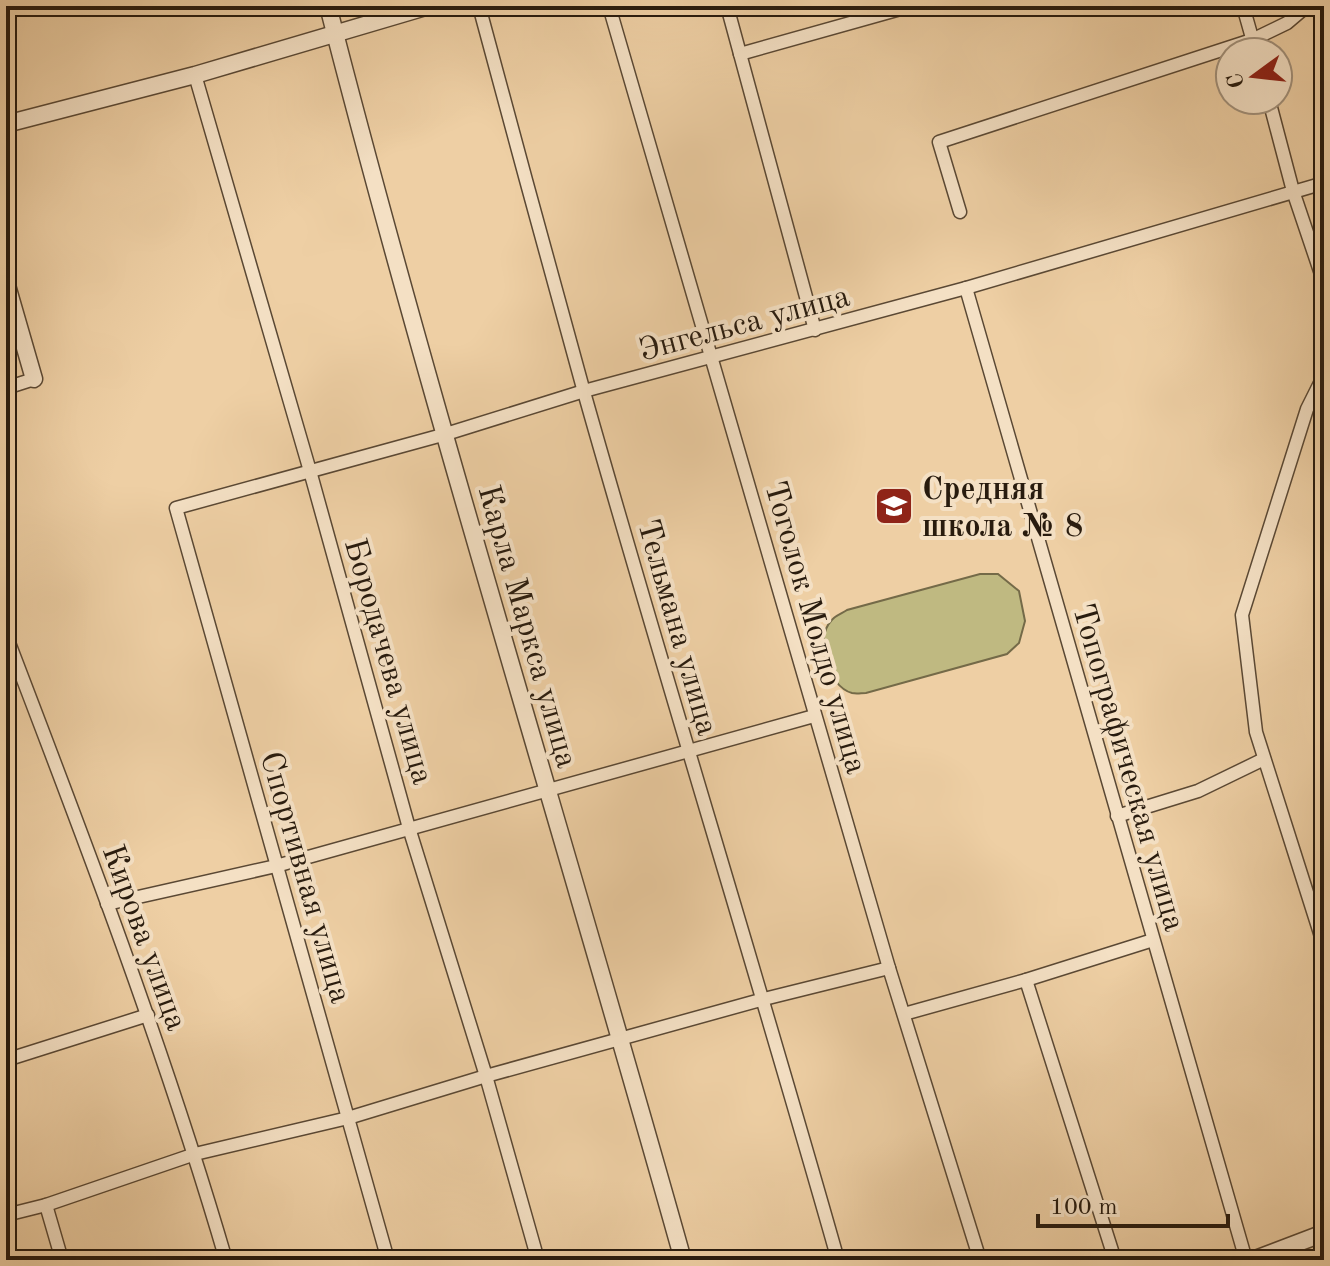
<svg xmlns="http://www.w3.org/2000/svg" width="1330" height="1266" viewBox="0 0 1330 1266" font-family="'Old Standard TT',serif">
  <rect width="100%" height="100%" fill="#eecfa4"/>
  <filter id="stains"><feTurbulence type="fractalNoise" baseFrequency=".0025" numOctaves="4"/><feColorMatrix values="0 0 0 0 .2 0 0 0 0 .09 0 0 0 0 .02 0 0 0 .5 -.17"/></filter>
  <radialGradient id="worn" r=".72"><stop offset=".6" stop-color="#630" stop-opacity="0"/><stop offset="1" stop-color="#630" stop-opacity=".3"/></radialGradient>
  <path fill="#bfb981" stroke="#746a48" stroke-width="2" d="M980,574H998L1019,591L1025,621L1019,643L1007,654L866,693C861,693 857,694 852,693C828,687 814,639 831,621C834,616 843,613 847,610Z"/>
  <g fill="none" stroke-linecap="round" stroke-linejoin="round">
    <defs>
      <g id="minor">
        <path d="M479,6C514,135 548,263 584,392C666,682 756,970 838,1260"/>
        <path d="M609,6L889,968L980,1260"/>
        <path d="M727,6L815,330"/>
        <path d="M1243,6L1256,52"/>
        <path d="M740,54L911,6"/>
        <path d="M195,75L310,471L409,828L486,1076L538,1260"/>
        <path d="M1269,100L1293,191L1324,283"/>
        <path d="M960,212L939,142L1252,40L1287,23L1307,6"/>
        <path d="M966,288L1246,1260"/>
        <path d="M1324,375L1307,409L1242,615L1256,732L1324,946"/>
        <path d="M6,388L34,379"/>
        <path d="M6,635C85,841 164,1048 226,1260"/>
        <path d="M1117,816L1198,791L1264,759"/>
        <path d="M107,904L276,866L814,716"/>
        <path d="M1026,980L1115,1260"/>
        <path d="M904,1014L1026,980L1153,940"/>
        <path d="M6,1060L148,1015"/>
        <path d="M46,1205L62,1260"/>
        <path d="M6,1215L46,1205L195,1154L348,1118L486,1076L764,999L889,968"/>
        <path d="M388,1260L176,508L446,434L584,391L966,288L1324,183"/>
      </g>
      <g id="tertiary">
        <path d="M328,6C436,427 566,842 683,1260"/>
        <path d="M6,124L195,75L429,6"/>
        <path d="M6,282L34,379"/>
        <path d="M1253,1260L1324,1233"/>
      </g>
    </defs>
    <use href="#minor" stroke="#5a4834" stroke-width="15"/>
    <use href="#tertiary" stroke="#5a4834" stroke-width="19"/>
    <use href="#minor" stroke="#f4e0c4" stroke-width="12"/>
    <use href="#tertiary" stroke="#f4e0c4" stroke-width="16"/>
  </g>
  <defs>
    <symbol id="school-square" viewBox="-11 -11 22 22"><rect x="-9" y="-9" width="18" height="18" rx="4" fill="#8f2418" stroke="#f4e0c4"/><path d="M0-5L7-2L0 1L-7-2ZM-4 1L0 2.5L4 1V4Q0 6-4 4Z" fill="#fff"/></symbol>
  </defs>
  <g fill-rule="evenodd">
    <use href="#school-square" x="872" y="484" width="44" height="44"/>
  </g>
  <g text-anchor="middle" stroke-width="8" stroke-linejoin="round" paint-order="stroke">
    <g font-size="32" fill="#281b0e" stroke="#f4e0c4">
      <text transform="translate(744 322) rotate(-15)" y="11">Энгельса улица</text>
      <text transform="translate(529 626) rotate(74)" y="11">Карла Маркса улица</text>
      <text transform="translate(679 627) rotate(74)" y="11">Тельмана улица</text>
      <text transform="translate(817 627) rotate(74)" y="11">Тоголок Молдо улица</text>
      <text transform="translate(390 661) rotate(74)" y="11">Бородачева улица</text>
      <text transform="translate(1130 767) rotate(74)" y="11">Топографическая улица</text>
      <text transform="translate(307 877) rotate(74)" y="11">Спортивная улица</text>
      <text transform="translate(146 937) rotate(70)" y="11">Кирова улица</text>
    </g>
    <g font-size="32" font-weight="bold" fill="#281b0e" stroke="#f4e0c4" text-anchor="start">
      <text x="922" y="499">Средняя<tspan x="922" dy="37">школа № 8</tspan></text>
    </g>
  </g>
  <rect width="1330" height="1266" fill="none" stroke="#eecfa4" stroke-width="32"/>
  <rect x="8" y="8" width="1314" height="1250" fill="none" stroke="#281b0e" stroke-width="4"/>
  <rect x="16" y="16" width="1298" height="1234" fill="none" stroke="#281b0e" stroke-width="2"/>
  <g transform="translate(1254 76) rotate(255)"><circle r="38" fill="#f4e0c4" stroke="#a2917b" stroke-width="2"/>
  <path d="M0-6L14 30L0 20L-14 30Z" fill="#8f2418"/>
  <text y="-12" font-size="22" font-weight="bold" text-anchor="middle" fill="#281b0e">С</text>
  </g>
  <path d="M1038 1214v12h190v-12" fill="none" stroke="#281b0e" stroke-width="4"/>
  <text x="1050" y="1214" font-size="24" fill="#281b0e" stroke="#f4e0c4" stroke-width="6" paint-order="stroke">100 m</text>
  <rect width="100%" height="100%" filter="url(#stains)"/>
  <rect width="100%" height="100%" fill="url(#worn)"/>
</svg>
